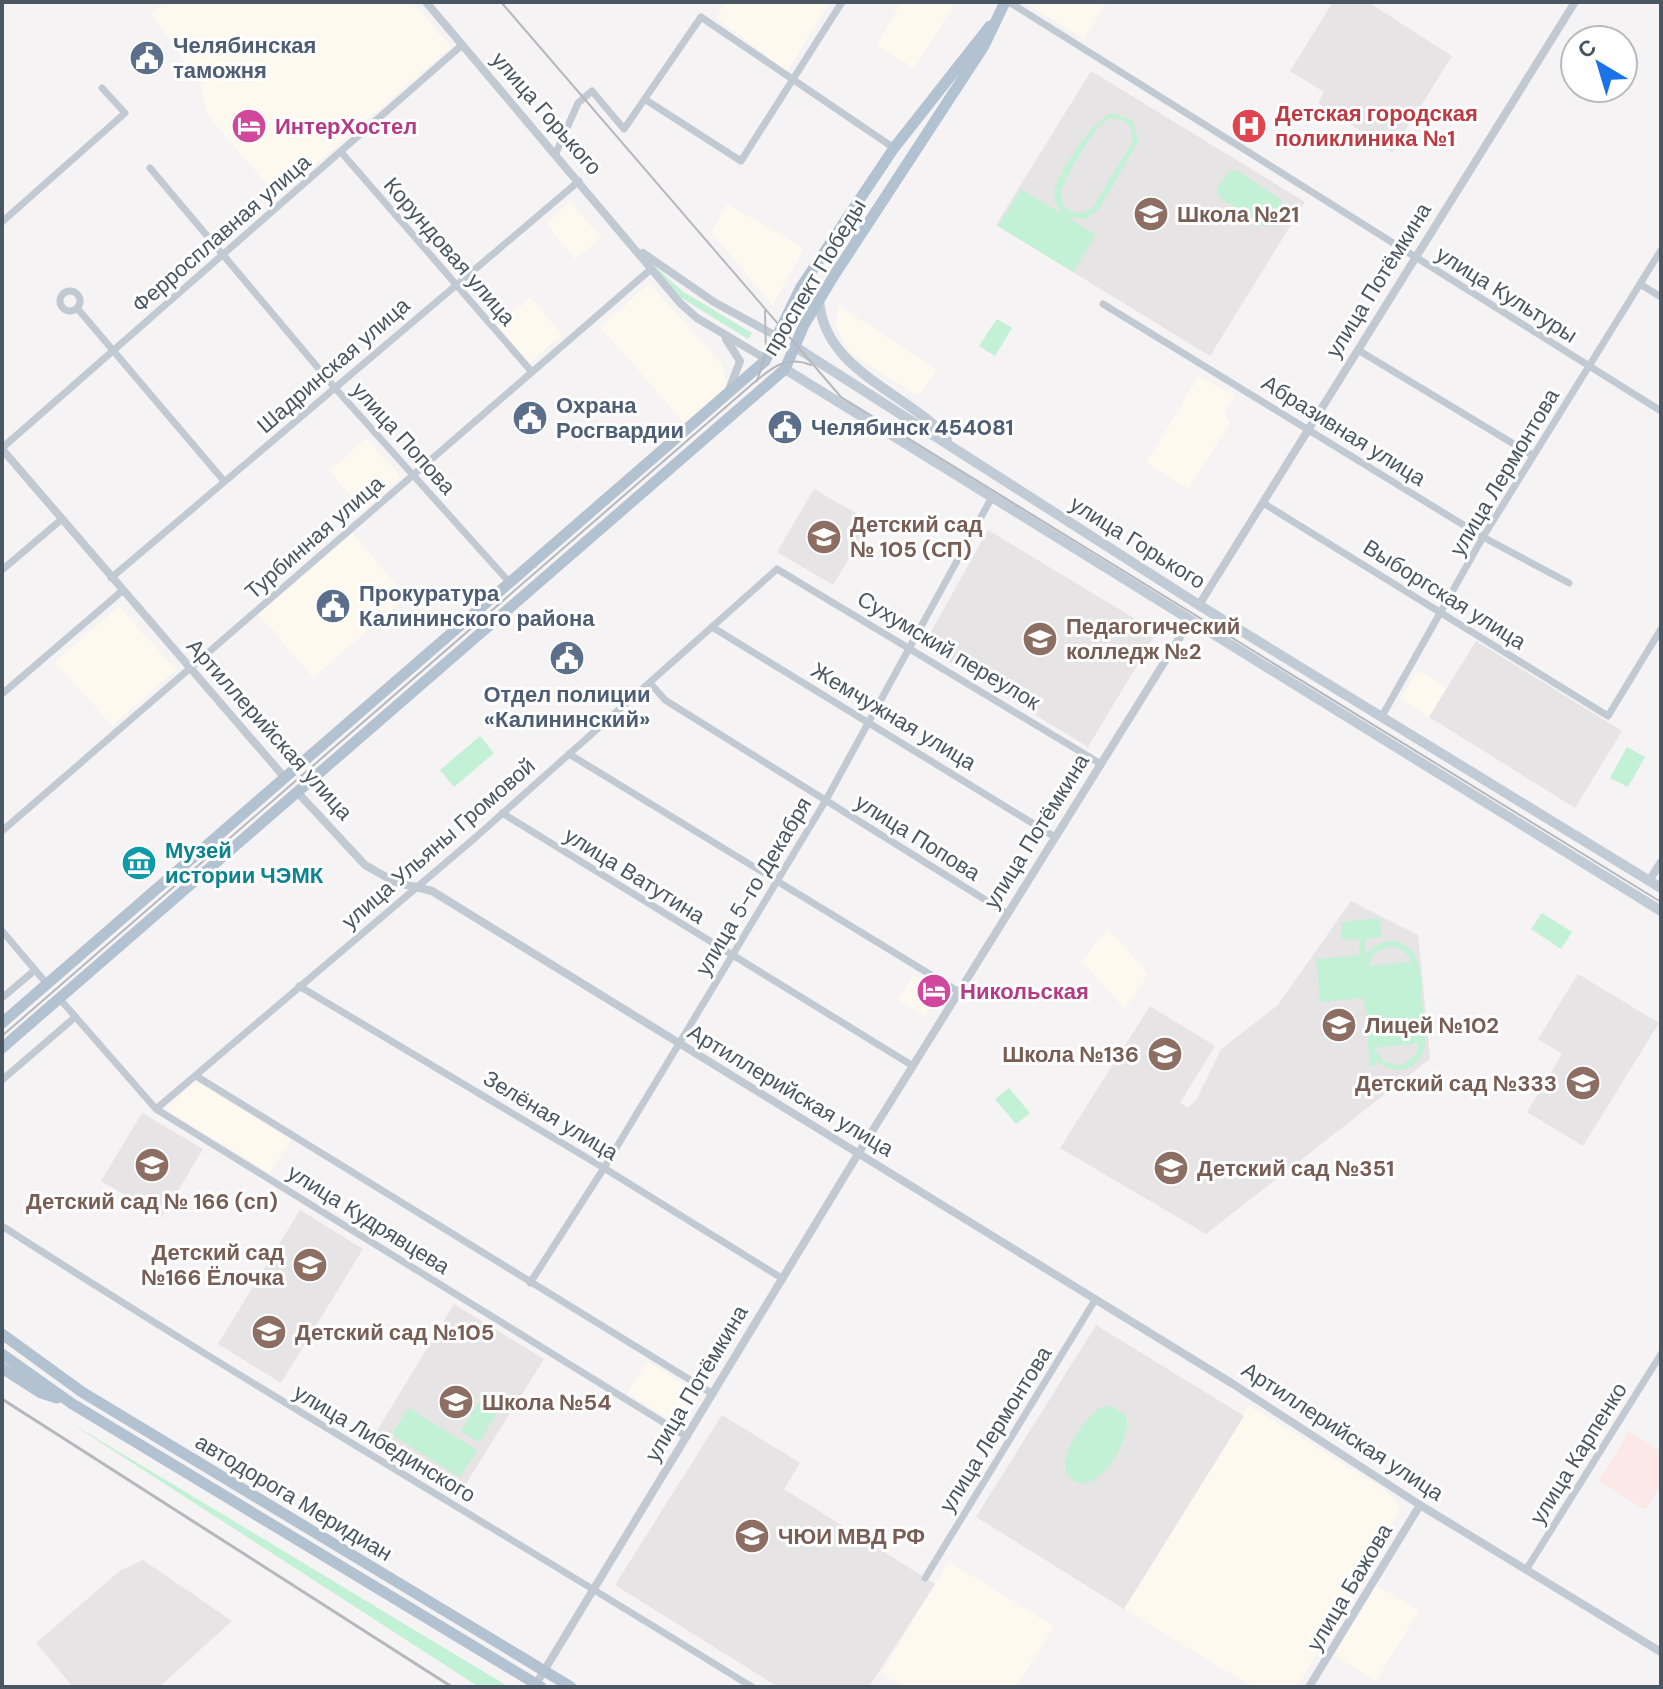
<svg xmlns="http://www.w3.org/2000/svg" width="1663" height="1689" viewBox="0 0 1663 1689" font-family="'DM Sans',sans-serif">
  <rect width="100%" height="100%" fill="#f5f3f3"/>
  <g fill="#fdf9ef">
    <path d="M165,2H413L451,47L277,197L206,113L202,86L151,14Z"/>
    <path d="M726,2H830L787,71L716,18Z"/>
    <path d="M901,2H956L914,69L877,45Z"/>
    <path d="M1024,2H1107L1084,39Z"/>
    <path d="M570,202L602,237L575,260L546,223Z"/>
    <path d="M727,204L804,248L773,306L711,232Z"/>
    <path d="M649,283L722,364L727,385L686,425L600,327Z"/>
    <path d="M530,297L562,334L529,364L495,327Z"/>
    <path d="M838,305L937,370L918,396L850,353L836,327Z"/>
    <path d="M1198,376L1235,396L1224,412L1230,423L1189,489L1146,463Z"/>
    <path d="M366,438L401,477L364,511L329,471Z"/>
    <path d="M352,533L407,597L313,678L258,614Z"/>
    <path d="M119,606L176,670L112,726L55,662Z"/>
    <path d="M1418,670L1447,688L1429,717L1401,698Z"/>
    <path d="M1108,928L1148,974L1125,1010L1082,961Z"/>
    <path d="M913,975L940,990L925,1016L898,1000Z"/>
    <path d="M196,1081L291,1140L269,1173L165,1109Z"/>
    <path d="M647,1361L700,1395L681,1427L627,1393Z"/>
    <path d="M1249,1405L1380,1487L1396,1500L1400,1508L1297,1687H1253L1124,1609Z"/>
    <path d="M949,1562L1054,1626L1016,1687H904L881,1673Z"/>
    <path d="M1376,1585L1419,1611L1376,1681L1334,1655Z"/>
  </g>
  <g fill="#e6e4e5">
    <path d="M1333,2H1368L1452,56L1392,152L1318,103L1324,92L1290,71Z"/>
    <path d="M1091,71L1305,202L1210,356L996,225Z"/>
    <path d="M814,489L871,522L833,585L777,552Z"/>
    <path d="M988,530L1157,632L1088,747L923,646Z"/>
    <path d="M1476,641L1622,731L1575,808L1429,717Z"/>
    <path d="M1351,901L1418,935L1430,1059L1206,1234L1060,1148L1150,1006L1215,1046L1180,1103L1188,1108L1197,1099L1221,1049L1278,1005Z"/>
    <path d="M1578,974L1659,1023L1583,1146L1527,1112L1562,1054L1538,1039Z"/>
    <path d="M142,1113L203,1149L162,1217L101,1181Z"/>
    <path d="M300,1210L363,1249L281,1383L218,1344Z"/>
    <path d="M454,1304L544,1359L457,1498L369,1444Z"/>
    <path d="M1096,1325L1244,1416L1124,1609L976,1517Z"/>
    <path d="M722,1415L800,1463L784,1489L935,1584L869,1687H778L615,1585Z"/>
    <path d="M143,1560L232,1621L159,1687H73L36,1643L121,1570Z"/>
  </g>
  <path fill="#fce8e6" d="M1629,1432L1661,1452V1485L1645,1510L1599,1481Z"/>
  <g fill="#c3f1d5" fill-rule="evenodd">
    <path d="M1112,113L1133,121L1138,142L1098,210L1085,219L1067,217L1096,235L1073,272L998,226L1021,189L1064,215C1059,209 1054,203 1054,193C1056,175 1095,117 1112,113ZM1107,119C1124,116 1135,126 1132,143L1092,208C1080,216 1069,214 1061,202C1057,186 1093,129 1107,119Z"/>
    <path d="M1230,170L1238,171L1281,200L1282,207L1271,225L1263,226L1219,197L1217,189Z"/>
    <path d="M649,261L682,291L752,333L748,339L680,297Z"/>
    <path d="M997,319L1012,328L995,356L979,346Z"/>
    <path d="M480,736L494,753L454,787L440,770Z"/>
    <path d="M1627,747L1645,757L1628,787L1610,778Z"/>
    <path d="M1542,913L1572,932L1561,949L1531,929Z"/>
    <path d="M1380,918L1381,937L1365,939L1366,954C1373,947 1382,940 1393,941C1425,944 1421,986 1423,1009C1424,1023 1428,1040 1423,1053C1414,1074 1391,1073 1376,1061L1375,1066H1370L1364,998L1320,1002L1316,959L1360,955L1359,939L1342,940L1341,922ZM1392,946L1403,950L1412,962L1368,966L1374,953ZM1419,1043L1415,1056L1400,1066L1383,1061L1374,1048Z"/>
    <path d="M1009,1088L1030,1113L1016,1124L995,1099Z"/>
    <path d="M481,1399L499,1410L479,1442L461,1431Z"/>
    <path d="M1108,1405L1126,1415C1135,1437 1088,1514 1065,1470C1062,1450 1088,1409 1108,1405Z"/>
    <path d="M408,1408L477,1450L460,1477L392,1435Z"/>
    <path d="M66,1420L509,1687H479Z"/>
  </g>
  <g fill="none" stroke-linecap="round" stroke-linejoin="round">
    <g stroke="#c1cad2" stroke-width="7">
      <path d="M1009,2L1661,411"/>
      <path d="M646,100L741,161L842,2"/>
      <path d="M341,152L532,372"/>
      <path d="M556,153L578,103L592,91L624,129L701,17L894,148"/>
      <path d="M150,168L335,388L510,583"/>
      <path d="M2,222L125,113L102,88"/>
      <path d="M1640,284L1661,297"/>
      <circle cx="70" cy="301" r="10"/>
      <path d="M1103,304L1483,537L1569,583"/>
      <path d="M77,308L224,481"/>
      <path d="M1358,350L1532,455"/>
      <path d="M2,448L462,45"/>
      <path d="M1263,503L1608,716L1661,629"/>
      <path d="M2,570L62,519"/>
      <path d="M111,578L579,181"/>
      <path d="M712,627L1055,837"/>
      <path d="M650,683L665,700L1008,914"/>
      <path d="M2,694L122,591"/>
      <path d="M1382,716L1483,537L1661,250"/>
      <path d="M569,754L959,992"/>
      <path d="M502,813L913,1066"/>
      <path d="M2,831L650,270"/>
      <path d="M2,931L47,984"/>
      <path d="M299,986L604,1168L783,1279"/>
      <path d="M2,998L35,970"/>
      <path d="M59,998L156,1109L687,1437"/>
      <path d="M196,1076L713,1394"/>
      <path d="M2,1080L74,1018"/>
      <path d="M156,1109L476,837L777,569L1101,764"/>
      <path d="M2,1226C249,1385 503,1532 752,1687"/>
      <path d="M530,1283L604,1168L826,800L992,497"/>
      <path d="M1526,1570L1661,1354"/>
      <path d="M925,1578L1095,1300"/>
    </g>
    <g stroke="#c1cad2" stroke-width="8">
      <path d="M426,2L680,303L697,318L766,359"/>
      <path d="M643,253L714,302L778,337"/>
      <path d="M726,339L740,361L729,390"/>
      <path d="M2,449L285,778"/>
      <path d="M1199,605L1575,2"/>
      <path d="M299,794L365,865L395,882L432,891L1233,1384L1420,1505L1661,1652"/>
      <path d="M1649,881L1661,862"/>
      <path d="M536,1684L858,1154L1190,621"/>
      <path d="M1309,1687L1420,1505"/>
    </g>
    <g stroke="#c1cbd6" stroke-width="10">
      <path d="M819,300C824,371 905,391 947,438"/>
      <path d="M797,348L1199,605L1661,888"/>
      <path d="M785,369L1661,911"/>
    </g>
    <g stroke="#b3c2d1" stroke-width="11">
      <path d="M2,1023L765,361L801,287L894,148L990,26"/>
      <path d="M2,1048L785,369L804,325L835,274L984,46L1005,2"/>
      <path d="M2,1334L82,1392L571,1687"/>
      <path d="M2,1354L71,1403L541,1687"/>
      <path d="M2,1368L41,1393L57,1398"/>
    </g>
    <g stroke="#b5b8bd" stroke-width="2">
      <path d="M501,2L841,397L1661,902"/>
      <path d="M757,381L766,353L765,311"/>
      <path d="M2,1036L750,386C769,370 785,354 811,365"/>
    </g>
    <path stroke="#b5b8bd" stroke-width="3" d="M2,1399L452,1687"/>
  </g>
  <defs>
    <symbol id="civic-disc" viewBox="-11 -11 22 22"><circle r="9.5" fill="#5c6f8a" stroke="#fff"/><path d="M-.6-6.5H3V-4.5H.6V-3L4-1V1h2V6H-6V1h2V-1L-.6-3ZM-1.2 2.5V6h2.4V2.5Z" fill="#fff"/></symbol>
    <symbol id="hotel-disc" viewBox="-11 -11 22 22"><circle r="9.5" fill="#d1479c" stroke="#fff"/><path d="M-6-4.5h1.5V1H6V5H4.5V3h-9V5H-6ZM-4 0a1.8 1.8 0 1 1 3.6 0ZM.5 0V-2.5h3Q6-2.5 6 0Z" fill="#fff"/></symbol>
    <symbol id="hospital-disc" viewBox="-11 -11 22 22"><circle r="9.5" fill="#e0444e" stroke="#fff"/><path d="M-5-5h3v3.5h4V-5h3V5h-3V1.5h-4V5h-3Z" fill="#fff"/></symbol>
    <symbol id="school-disc" viewBox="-11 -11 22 22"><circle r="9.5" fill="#8d6e63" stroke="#fff"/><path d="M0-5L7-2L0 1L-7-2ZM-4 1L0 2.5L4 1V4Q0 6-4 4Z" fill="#fff"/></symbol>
    <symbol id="university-disc" viewBox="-11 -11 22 22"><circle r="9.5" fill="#8d6e63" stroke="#fff"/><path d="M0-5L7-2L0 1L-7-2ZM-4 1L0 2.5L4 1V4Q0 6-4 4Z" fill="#fff"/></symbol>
    <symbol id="museum-disc" viewBox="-11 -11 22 22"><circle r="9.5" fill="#0f9aa8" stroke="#fff"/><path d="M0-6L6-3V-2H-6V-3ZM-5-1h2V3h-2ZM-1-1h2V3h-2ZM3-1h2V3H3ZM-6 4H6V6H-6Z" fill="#fff"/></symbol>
  </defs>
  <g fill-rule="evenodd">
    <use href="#civic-disc" x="127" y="38" width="40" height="40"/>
    <use href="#hotel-disc" x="229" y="106" width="40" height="40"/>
    <use href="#hospital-disc" x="1229" y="106" width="40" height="40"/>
    <use href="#school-disc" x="1131" y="194" width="40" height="40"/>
    <use href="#civic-disc" x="510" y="398" width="40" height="40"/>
    <use href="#civic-disc" x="765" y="407" width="40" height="40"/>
    <use href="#school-disc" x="804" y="517" width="40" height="40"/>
    <use href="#civic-disc" x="313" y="586" width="40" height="40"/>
    <use href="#university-disc" x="1020" y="619" width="40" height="40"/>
    <use href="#civic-disc" x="547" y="638" width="40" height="40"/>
    <use href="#museum-disc" x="119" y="843" width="40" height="40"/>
    <use href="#hotel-disc" x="914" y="971" width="40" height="40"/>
    <use href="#school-disc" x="1319" y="1005" width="40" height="40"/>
    <use href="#school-disc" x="1145" y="1034" width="40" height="40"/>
    <use href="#school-disc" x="1563" y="1063" width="40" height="40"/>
    <use href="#school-disc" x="132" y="1145" width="40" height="40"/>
    <use href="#school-disc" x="1151" y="1148" width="40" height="40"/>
    <use href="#school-disc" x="290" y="1245" width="40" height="40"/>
    <use href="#school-disc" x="249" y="1312" width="40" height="40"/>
    <use href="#school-disc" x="436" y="1382" width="40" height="40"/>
    <use href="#university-disc" x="732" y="1516" width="40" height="40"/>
  </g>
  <g text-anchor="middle" stroke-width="6" stroke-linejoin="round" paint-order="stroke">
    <g font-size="22" font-weight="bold" fill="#4e5e75" stroke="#fff" text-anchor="start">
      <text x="173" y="53">Челябинская<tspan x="173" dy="25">таможня</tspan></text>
      <text x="556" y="413">Охрана<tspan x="556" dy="25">Росгвардии</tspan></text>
      <text x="811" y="435">Челябинск 454081</text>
      <text x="359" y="601">Прокуратура<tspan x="359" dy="25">Калининского района</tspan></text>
      <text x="567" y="702" text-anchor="middle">Отдел полиции<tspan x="567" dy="25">«Калининский»</tspan></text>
    </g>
    <g font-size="22" fill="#4a5661" stroke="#fff">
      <text transform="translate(547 113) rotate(49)" y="8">улица Горького</text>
      <text transform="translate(221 233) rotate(-41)" y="8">Ферросплавная улица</text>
      <text transform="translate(450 251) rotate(49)" y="8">Корундовая улица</text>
      <text transform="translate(814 277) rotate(-59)" y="8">проспект Победы</text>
      <text transform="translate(1378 280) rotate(-58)" y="8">улица Потёмкина</text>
      <text transform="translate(1507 294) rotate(32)" y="8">улица Культуры</text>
      <text transform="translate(333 365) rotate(-41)" y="8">Шадринская улица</text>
      <text transform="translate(1344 430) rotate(32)" y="8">Абразивная улица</text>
      <text transform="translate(404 438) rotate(48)" y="8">улица Попова</text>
      <text transform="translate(1504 472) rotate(-59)" y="8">улица Лермонтова</text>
      <text transform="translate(314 537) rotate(-41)" y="8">Турбинная улица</text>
      <text transform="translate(1138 542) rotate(32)" y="8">улица Горького</text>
      <text transform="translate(1445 594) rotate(32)" y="8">Выборгская улица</text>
      <text transform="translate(949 650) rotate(31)" y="8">Сухумский переулок</text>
      <text transform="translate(894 716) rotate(31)" y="8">Жемчужная улица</text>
      <text transform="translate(270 729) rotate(48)" y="8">Артиллерийская улица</text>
      <text transform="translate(1036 831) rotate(-58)" y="8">улица Потёмкина</text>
      <text transform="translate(918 837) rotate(32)" y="8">улица Попова</text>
      <text transform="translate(438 843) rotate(-41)" y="8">улица Ульяны Громовой</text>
      <text transform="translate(635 875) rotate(32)" y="8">улица Ватутина</text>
      <text transform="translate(753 886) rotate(-59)" y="8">улица 5-го Декабря</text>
      <text transform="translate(791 1090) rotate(31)" y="8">Артиллерийская улица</text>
      <text transform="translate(551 1115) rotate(31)" y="8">Зелёная улица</text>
      <text transform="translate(369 1219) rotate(32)" y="8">улица Кудрявцева</text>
      <text transform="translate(696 1383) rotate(-59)" y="8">улица Потёмкина</text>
      <text transform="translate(995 1429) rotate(-58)" y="8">улица Лермонтова</text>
      <text transform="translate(1343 1431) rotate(33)" y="8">Артиллерийская улица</text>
      <text transform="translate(385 1443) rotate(31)" y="8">улица Либединского</text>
      <text transform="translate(1578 1453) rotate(-58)" y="8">улица Карпенко</text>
      <text transform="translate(294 1497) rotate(31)" y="8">автодорога Меридиан</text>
      <text transform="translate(1349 1587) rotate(-59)" y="8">улица Бажова</text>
    </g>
    <g font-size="22" font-weight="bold" fill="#be3a42" stroke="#fff" text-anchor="start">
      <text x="1275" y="121">Детская городская<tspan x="1275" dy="25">поликлиника №1</tspan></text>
    </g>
    <g font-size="22" font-weight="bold" fill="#b23c85" stroke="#fff" text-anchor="start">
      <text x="275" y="134">ИнтерХостел</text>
      <text x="960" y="999">Никольская</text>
    </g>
    <g font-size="22" font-weight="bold" fill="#785e54" stroke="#fff" text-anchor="start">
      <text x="1177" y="222">Школа №21</text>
      <text x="850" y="532">Детский сад<tspan x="850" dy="25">№ 105 (СП)</tspan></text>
      <text x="1066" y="634">Педагогический<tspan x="1066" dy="25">колледж №2</tspan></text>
      <text x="1365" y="1033">Лицей №102</text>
      <text x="1139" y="1062" text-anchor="end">Школа №136</text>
      <text x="1557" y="1091" text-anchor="end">Детский сад №333</text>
      <text x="1197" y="1176">Детский сад №351</text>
      <text x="152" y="1209" text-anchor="middle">Детский сад № 166 (сп)</text>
      <text x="284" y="1260" text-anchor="end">Детский сад<tspan x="284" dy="25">№166 Ёлочка</tspan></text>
      <text x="295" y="1340">Детский сад №105</text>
      <text x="482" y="1410">Школа №54</text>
      <text x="778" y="1544">ЧЮИ МВД РФ</text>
    </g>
    <g font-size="22" font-weight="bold" fill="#0d838f" stroke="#fff" text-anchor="start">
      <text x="165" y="858">Музей<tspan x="165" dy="25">истории ЧЭМК</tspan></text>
    </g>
  </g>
  <rect width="1663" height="1689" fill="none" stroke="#4a5661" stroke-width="8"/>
  <g transform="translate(1599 64) rotate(322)"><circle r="38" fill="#ffffff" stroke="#b7bbc0" stroke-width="2"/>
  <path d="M0-6L14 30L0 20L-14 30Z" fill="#1a73e8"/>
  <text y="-12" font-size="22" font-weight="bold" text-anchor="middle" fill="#4a5661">С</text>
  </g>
</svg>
